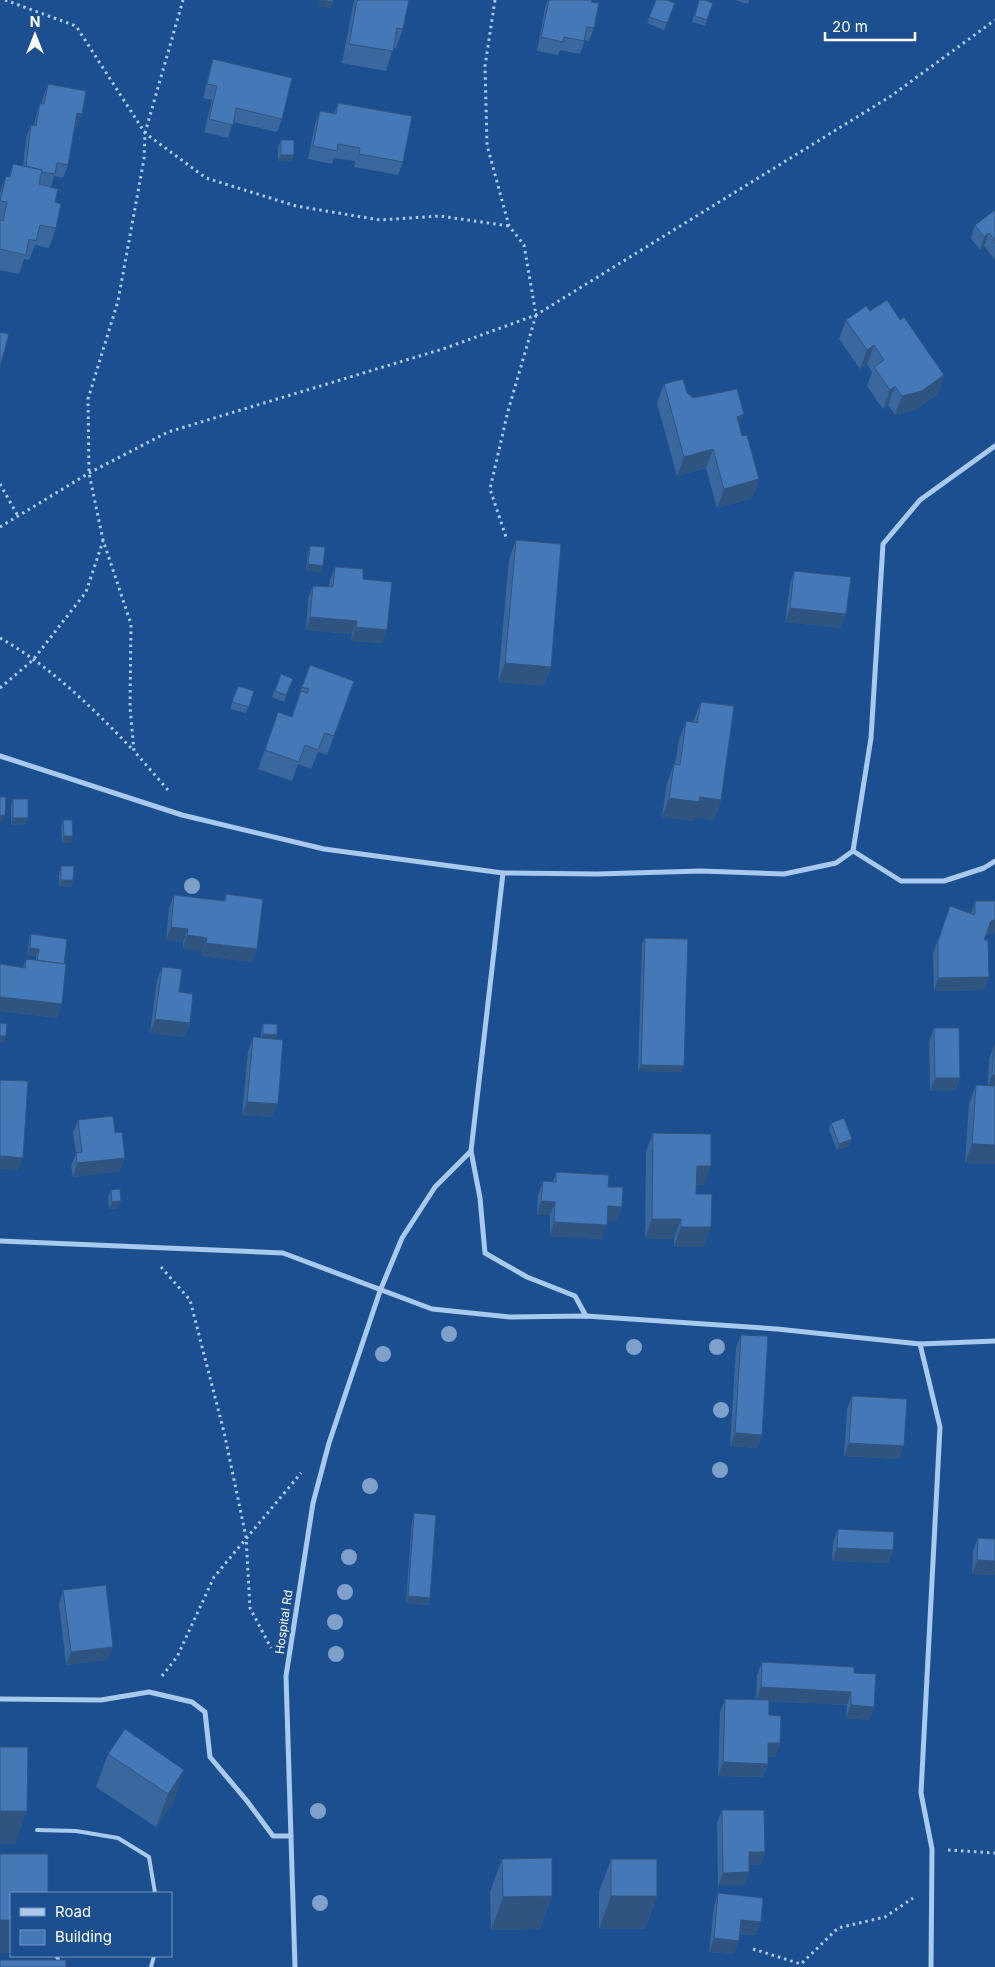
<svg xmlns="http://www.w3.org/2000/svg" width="995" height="1967" viewBox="0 0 995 1967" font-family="Inter,sans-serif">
  <rect width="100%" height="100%" fill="#1b4f8f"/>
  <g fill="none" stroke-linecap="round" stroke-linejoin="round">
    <g stroke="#a9c9ee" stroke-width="3" stroke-dasharray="2.5 4" stroke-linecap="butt">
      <path d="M5,0L76,26L145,133L206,178L296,206L380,220L440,216L509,226"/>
      <path d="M495,0L485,66L487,145L509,226L524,245L536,315L508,411L490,489L507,540"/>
      <path d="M0,484L18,516"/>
      <path d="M0,527L89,473L168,432L446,348L536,315L891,96L995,20"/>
      <path d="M0,638C50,666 94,709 133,750"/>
      <path d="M0,688L33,660L86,592L103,541"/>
      <path d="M168,790L134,751L130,707L131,624L103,540L89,473L88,399L118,301L144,159L145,133L183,0"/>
      <path d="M161,1267L190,1300L224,1432L246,1537L250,1608L271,1648"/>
      <path d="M162,1676L177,1657L214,1577L301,1473"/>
      <path d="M948,1850L995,1853"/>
      <path d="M753,1949L801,1964L838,1928L885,1917L913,1898"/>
    </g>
    <g stroke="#a9c9ee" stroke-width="4">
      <path d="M37,1830L76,1831L118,1838L149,1857L155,1893"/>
      <path d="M57,1956L60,1967"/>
      <path d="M151,1967L154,1956"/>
    </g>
    <g stroke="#a9c9ee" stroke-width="5">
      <path d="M0,756L182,815L324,849L503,873L597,874L701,871L784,874L836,863L853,851L871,738L883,544L920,500L995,446"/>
      <path d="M853,851L901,881H944L984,868L995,861"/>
      <path d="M503,873L471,1151L480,1198L485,1253L527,1277L575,1296L586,1316"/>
      <path d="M0,1241L283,1253L432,1309L510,1317L586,1316L777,1329L920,1344L995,1341"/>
      <path d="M920,1344L940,1427L921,1793L932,1849L931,1967"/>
      <path d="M0,1699L101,1700L149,1692L192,1702L205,1712L210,1757L247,1801L273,1836H291"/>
      <path d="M295,1967L286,1676L313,1503L329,1443L380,1291L402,1238L435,1187L471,1151"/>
    </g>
  </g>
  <g fill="#7ea0ca">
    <circle cx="192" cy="886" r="8"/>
    <circle cx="449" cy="1334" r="8"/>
    <circle cx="634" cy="1347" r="8"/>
    <circle cx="717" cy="1347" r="8"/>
    <circle cx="383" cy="1354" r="8"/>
    <circle cx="721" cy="1410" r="8"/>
    <circle cx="720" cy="1470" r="8"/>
    <circle cx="370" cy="1486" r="8"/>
    <circle cx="349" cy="1557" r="8"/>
    <circle cx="345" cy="1592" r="8"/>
    <circle cx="335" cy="1622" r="8"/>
    <circle cx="336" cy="1654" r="8"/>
    <circle cx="318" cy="1811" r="8"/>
    <circle cx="320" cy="1903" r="8"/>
  </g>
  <g fill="#3a679d">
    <path d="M354,0H409L403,29L396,48H393L386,71L342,63Z"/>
    <path d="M548,0H592L594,28L589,41L585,40L580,54L560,50L558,55L537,51L545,8Z"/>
    <path d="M656,0L675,3L664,30L647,23Z"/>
    <path d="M699,0L707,20L705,26L692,22Z"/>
    <path d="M735,0H749L748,4Z"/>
    <path d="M213,59L282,119L277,132L233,122L228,138L204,132L212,100L203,98L209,73Z"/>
    <path d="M48,84L82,114L77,127H75L68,165L63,178L54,176L51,187L55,202L56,228L49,248L35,245L29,260L24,259L19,274L0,270V192L6,176H9L13,164L23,166L26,138L31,125H34L36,116L40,103H42L43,97Z"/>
    <path d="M338,103L403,162L398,175L354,167L355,161L334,158L332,164L308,159L315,124L320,111L334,113Z"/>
    <path d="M281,140L292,161H278V147Z"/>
    <path d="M995,210V260L984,246L980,250L971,238L975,225Z"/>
    <path d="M870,311L900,320L944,375L938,394L915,410L895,415L888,405L883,409L867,386L872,372L867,364L860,369L839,339L846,320Z"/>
    <path d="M664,384L687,393L739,426L742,436L759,479L752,498L717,508L706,468L677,476L657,403Z"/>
    <path d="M516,540L551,667L544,686L498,682L509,559Z"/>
    <path d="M310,546L321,572L306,570L308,552Z"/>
    <path d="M335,567L363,579L383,643L351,641L352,634L306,630L308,599L313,586L329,587L330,580Z"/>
    <path d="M794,571L841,628L785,622L790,584Z"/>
    <path d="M310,665L354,681L327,755L318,752L311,769L298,764L292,781L258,769L278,712L292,717L296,706H295Z"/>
    <path d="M281,674L293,679L284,702L272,697Z"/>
    <path d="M238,686L254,691L246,713L230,709Z"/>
    <path d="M701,702L721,800L714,820L694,817L692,821L662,817L667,783L674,764H675L679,740L686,721L693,722Z"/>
    <path d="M13,799L25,825H11V806Z"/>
    <path d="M63,820L71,843H62L61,827Z"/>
    <path d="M61,866L73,880L71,887L59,886V873Z"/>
    <path d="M226,894L252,962L202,956L203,951L183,948V942L166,940L169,908L174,895L224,901Z"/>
    <path d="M975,901L995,933L987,934L984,940V990L934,991L933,954L950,906L971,914Z"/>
    <path d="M31,934L64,964L62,1004L57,1018L0,1011V964L23,967L26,959L36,960V956L27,955L29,941Z"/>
    <path d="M645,938L682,1072L638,1071L642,944Z"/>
    <path d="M162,967L179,992L190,1023L185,1037L150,1033L157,980Z"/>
    <path d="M263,1024L276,1039L273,1117L242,1115L248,1051L253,1037L261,1038V1031Z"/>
    <path d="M934,1028L960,1078L955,1091H930L929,1042Z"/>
    <path d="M994,1045H995V1164L965,1163L969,1104L976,1085H988L989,1059Z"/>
    <path d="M78,1120L115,1133L120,1171L73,1177L71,1166L76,1154L73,1133Z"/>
    <path d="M831,1123L852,1139L849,1146L837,1150L829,1130Z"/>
    <path d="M653,1133L704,1185H696V1194L704,1247H674V1239L645,1238L646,1152Z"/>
    <path d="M556,1172L608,1187L622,1207L617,1221L607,1220L602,1239L550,1236V1215H537L538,1195L543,1181L553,1182Z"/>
    <path d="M111,1190L119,1208L109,1209L108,1197Z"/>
    <path d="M741,1335L762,1435L757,1448L730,1446L736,1348Z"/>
    <path d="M852,1396L899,1459L844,1456L847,1409Z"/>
    <path d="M414,1513L428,1605L406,1603L412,1520Z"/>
    <path d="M838,1529L893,1550L888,1563L832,1561L833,1542Z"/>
    <path d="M978,1538L995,1539V1575L972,1574L973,1551Z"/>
    <path d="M63,1590L108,1660L66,1665L59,1604Z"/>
    <path d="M762,1662L854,1673L874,1707L869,1720L846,1718L847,1705L769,1701V1715L780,1743L775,1757L768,1756V1764L763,1777L718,1776L720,1712L725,1699L756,1700L757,1675Z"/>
    <path d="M108,1754L184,1770L173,1803L156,1827L96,1787Z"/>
    <path d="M722,1810L765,1852L760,1865H749V1872L744,1885L718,1886L717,1823Z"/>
    <path d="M502,1859L552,1896L540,1929L491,1930L490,1892Z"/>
    <path d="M611,1859L657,1896L645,1929H599V1892Z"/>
    <path d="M718,1893L756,1935L740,1934L734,1954L709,1952L714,1906Z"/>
  </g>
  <g fill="#305480">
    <path d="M320,1L333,2L330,8L317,7Z"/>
    <path d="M77,113L82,114L77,127L73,126Z"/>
    <path d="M281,155H294L292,161H278Z"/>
    <path d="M989,233L984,246L980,250L984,237Z"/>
    <path d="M874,345L867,364L860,369L867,350Z"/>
    <path d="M944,375L938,394L915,410L895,415L902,396Z"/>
    <path d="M895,386L888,405L883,409L890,390Z"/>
    <path d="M744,414L737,434V417Z"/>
    <path d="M713,449L706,468L677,476L684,457Z"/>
    <path d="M759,479L752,498L717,508L724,489Z"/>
    <path d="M308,564L323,566L321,572L306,570Z"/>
    <path d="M790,608L846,614L841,628L785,622Z"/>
    <path d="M310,617L357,621L352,634L306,630Z"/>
    <path d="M356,627L387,630L383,643L351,641Z"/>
    <path d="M505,663L551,667L544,686L498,682Z"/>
    <path d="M700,797L721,800L714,820L694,817L692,821L662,817L669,798Z"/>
    <path d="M0,815H5L2,822H0Z"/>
    <path d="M13,818H28L25,825H11Z"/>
    <path d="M64,836H73L71,843H62Z"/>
    <path d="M61,880H73L71,887L59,886Z"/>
    <path d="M995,920V933L987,934L991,921Z"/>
    <path d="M171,927L188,929L183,942L166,940Z"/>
    <path d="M187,935L207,938L203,951L183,948Z"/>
    <path d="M206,943L257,949L252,962L202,956Z"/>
    <path d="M30,948L39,949L36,956L27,955Z"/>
    <path d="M989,977L984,990L934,991L938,978Z"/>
    <path d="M0,997L62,1004L57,1018L0,1011Z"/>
    <path d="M155,1019L190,1023L185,1037L150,1033Z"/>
    <path d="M263,1034L277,1035L275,1042L260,1041Z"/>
    <path d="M0,1036H6L3,1043H0Z"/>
    <path d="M641,1065L684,1066L682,1072L638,1071Z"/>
    <path d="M992,1075H995V1088H988Z"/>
    <path d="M935,1078H960L955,1091H930Z"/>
    <path d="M247,1102L278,1104L273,1117L242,1115Z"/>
    <path d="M852,1139L849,1146L837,1150L839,1144Z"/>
    <path d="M972,1144L995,1145V1164L965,1163Z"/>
    <path d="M0,1156L23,1158L18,1171L0,1169Z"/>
    <path d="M125,1158L120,1171L73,1177L77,1163Z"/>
    <path d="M697,1166H711L704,1185H690Z"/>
    <path d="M121,1201L119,1208L109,1209L112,1202Z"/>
    <path d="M541,1201L555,1202L550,1215H537Z"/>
    <path d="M608,1206L622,1207L617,1221L603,1220Z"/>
    <path d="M652,1219H681L674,1239L645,1238Z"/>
    <path d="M554,1222L607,1225L602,1239L550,1236Z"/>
    <path d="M681,1227H711L704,1247H674Z"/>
    <path d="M735,1433L762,1435L757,1448L730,1446Z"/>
    <path d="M849,1443L904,1446L899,1459L844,1456Z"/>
    <path d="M837,1548L893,1550L888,1563L832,1561Z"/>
    <path d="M977,1560L995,1561V1575L972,1574Z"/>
    <path d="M408,1596L430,1598L428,1605L406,1603Z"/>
    <path d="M113,1647L108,1660L66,1665L71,1652Z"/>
    <path d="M761,1687L851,1692L847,1705L756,1700Z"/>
    <path d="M851,1705L874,1707L869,1720L846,1718Z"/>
    <path d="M768,1743H780L775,1757L764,1756Z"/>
    <path d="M723,1762L768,1764L763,1777L718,1776Z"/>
    <path d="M184,1770L173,1803L156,1827L168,1794Z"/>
    <path d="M0,1811H27L15,1844H0Z"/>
    <path d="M749,1852H765L760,1865H744Z"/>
    <path d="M749,1872L744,1885L718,1886L723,1873Z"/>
    <path d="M552,1896L540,1929L491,1930L503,1897Z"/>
    <path d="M611,1896H657L645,1929H599Z"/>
    <rect x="0" y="1920" width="11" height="33"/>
    <path d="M741,1920L761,1922L756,1935L736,1933Z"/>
    <path d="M714,1938L739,1941L734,1954L709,1952Z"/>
  </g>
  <g fill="#4478b7" stroke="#305480">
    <path d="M320,0H333V2Z"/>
    <path d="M357,0H409L403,29L397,28L393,51L349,44Z"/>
    <path d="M549,0H592L591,2L599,3L594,28L587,27L584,41L564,37L563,42L541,37Z"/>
    <path d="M656,0H666L675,3L667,23L649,17Z"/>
    <path d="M699,0H704L713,3L707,20L695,16Z"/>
    <path d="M213,59L292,78L282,119L236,108L233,125L209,119L217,86L207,84Z"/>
    <path d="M48,84L86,91L82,114L77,113L68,165L57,163L55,174L42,172V170L26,166L31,125L36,126L40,103L44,104Z"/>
    <path d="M338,103L412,116L403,162L359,154L360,148L338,144L337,151L313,146L320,111L336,114Z"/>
    <rect x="281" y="140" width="13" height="15"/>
    <path d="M13,164L42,170L39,184L58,189L55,202L61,204L56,228L40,225L36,241L29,239L26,255L0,249V220L3,221L7,202L0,201L6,176L10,177Z"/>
    <path d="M995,210V241L989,233L984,237L975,225Z"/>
    <path d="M887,300L900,320L904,317L944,375L922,391L902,396L895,386L890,390L874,367L884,360L874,345L867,350L846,320L866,306L870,311Z"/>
    <path d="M0,332L9,334L0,367Z"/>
    <path d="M683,379L687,393L693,398L737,389L744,414L737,417L742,436L747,435L759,479L724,489L713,449L684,457L664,384Z"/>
    <path d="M516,540L561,544L551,667L505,663Z"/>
    <path d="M310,546L325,547L323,566L308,564Z"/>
    <path d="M335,567L363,569V579L392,582L387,630L356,627L357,621L310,617L313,586L333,587Z"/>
    <path d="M794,571L851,577L846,614L790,608Z"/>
    <path d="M310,665L354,681L334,736L325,733L318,750L305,745L299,762L265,750L278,712L292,717L301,691L307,693L309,689L302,687Z"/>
    <path d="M281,674L293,679L286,695L275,691Z"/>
    <path d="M238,686L254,691L249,707L232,702Z"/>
    <path d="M701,702L734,706L721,800L700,797L699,802L669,798L674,764L680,765L686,721L697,723Z"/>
    <path d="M0,797H6L5,815H0Z"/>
    <rect x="13" y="799" width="15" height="19"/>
    <path d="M63,820H72L73,836H64Z"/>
    <path d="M61,866H74L73,880H61Z"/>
    <path d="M226,894L263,899L257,949L206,943L207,938L187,935L188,929L171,927L174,895L225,901Z"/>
    <path d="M975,901H995V920L991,921L984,940H988L989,977L938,978V941L950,906L975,915Z"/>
    <path d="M31,934L67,939L64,964L37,960L39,949L30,948Z"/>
    <path d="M645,938L688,939L684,1066L641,1065Z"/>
    <path d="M26,959L66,964L62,1004L0,997V964L25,968Z"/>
    <path d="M162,967L182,969L179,992L193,994L190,1023L155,1019Z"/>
    <path d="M0,1023L7,1024L6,1036H0Z"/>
    <path d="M263,1024H277V1035L263,1034Z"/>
    <path d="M934,1028H959L960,1078H935Z"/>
    <path d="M253,1037L283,1040L278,1104L247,1102Z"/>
    <path d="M994,1045H995V1075H992Z"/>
    <path d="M0,1080L28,1081L23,1158L0,1156Z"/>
    <path d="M976,1085L995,1086V1145L972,1144Z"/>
    <path d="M113,1116L115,1133L122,1132L125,1158L77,1163L76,1153L82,1152L78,1120Z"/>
    <path d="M844,1118L852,1139L839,1144L831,1123Z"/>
    <path d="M653,1133L711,1134V1166H697L696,1194H712L711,1227H681V1219H652Z"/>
    <path d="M556,1172L609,1175L608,1187H623L622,1207L608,1206L607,1225L554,1222L555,1202L541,1201L543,1181L556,1182Z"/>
    <path d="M120,1189L121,1201L112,1202L111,1190Z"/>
    <path d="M741,1335L768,1336L762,1435L735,1433Z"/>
    <path d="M852,1396L907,1399L904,1446L849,1443Z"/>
    <path d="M414,1513L436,1515L430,1598L408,1596Z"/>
    <path d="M838,1529L894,1532L893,1550L837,1548Z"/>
    <path d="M978,1538L995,1539V1561L977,1560Z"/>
    <path d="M106,1585L113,1647L71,1652L63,1590Z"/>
    <path d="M762,1662L854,1667V1673L876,1674L874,1707L851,1705V1692L761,1687Z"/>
    <path d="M725,1699L769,1700V1715L781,1716L780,1743H768V1764L723,1762Z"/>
    <path d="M125,1729L184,1770L168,1794L108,1754Z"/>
    <path d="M0,1747H28L27,1811H0Z"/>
    <path d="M722,1810H764L765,1852H749V1872L723,1873Z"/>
    <path d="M0,1854H48V1893H11V1920H0Z"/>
    <path d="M552,1858V1896L503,1897L502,1859Z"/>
    <rect x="611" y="1859" width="46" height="37"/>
    <path d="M718,1893L763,1898L761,1922L741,1920L739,1941L714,1938Z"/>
    <rect x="0" y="1960" width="66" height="7"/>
  </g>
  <g text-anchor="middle" stroke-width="4" stroke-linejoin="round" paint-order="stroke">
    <g font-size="12" fill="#fff" stroke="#1b4f8f">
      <text transform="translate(284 1622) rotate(-82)" y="4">Hospital Rd</text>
    </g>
  </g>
  <rect x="10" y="1892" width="162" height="65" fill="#1b4f8f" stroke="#7695bc"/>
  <rect x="20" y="1908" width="25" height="8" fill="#a9c9ee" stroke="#7695bc"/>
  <text x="55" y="1917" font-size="15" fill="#ffffff">Road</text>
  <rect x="20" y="1930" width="25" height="15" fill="#4478b7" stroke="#7695bc"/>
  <text x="55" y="1942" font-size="15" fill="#ffffff">Building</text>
  <g transform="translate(35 35)" stroke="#1b4f8f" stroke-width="4" paint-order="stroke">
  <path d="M0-4L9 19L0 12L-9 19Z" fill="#ffffff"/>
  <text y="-8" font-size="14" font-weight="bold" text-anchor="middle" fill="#ffffff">N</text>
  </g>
  <path d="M825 32v8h90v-8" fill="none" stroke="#ffffff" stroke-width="2.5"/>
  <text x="832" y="32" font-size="15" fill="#ffffff" stroke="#1b4f8f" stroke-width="4" paint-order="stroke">20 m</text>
</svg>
